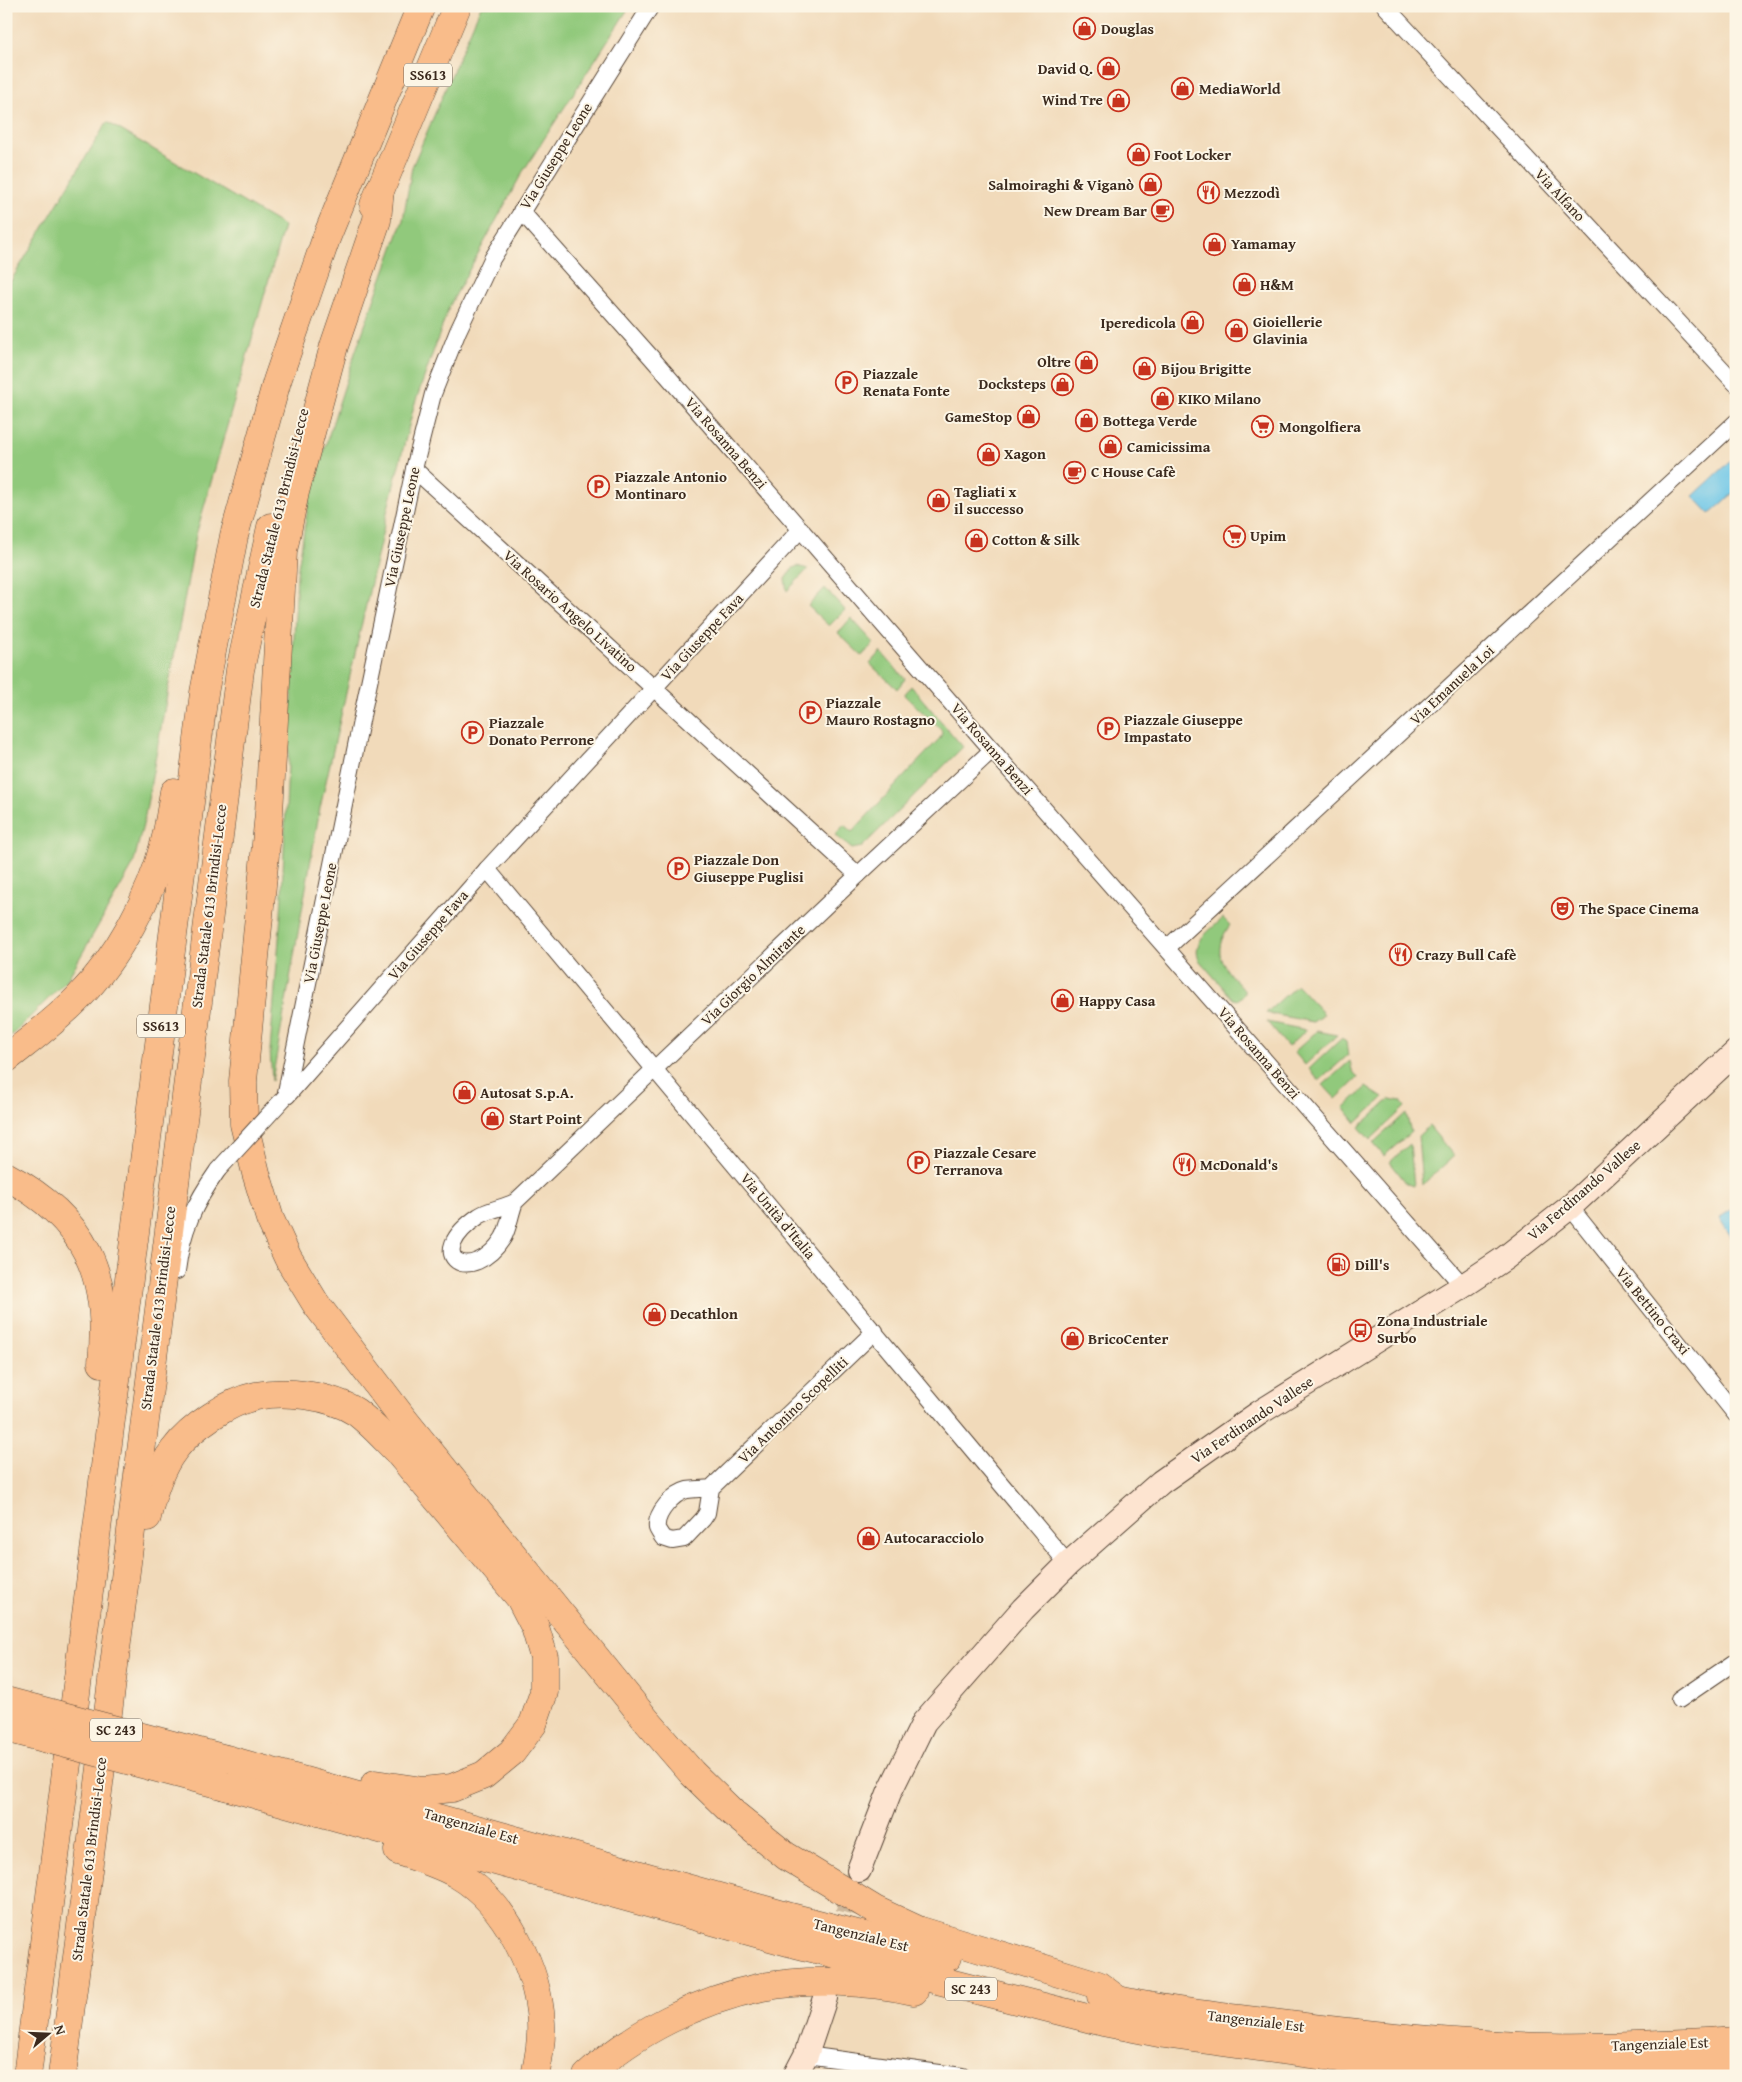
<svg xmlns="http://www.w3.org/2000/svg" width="1742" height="2082" viewBox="0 0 1742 2082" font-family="'Gentium Book Plus',serif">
  <rect width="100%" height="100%" fill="#fcf5e5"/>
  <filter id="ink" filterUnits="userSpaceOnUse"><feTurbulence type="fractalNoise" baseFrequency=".02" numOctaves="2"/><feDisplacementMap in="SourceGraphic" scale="10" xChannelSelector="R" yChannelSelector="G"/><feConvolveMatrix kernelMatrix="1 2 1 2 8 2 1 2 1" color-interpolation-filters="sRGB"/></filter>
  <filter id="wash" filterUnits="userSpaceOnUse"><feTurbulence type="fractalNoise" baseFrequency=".0096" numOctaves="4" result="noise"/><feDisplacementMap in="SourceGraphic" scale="20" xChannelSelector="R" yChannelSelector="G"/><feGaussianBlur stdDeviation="1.12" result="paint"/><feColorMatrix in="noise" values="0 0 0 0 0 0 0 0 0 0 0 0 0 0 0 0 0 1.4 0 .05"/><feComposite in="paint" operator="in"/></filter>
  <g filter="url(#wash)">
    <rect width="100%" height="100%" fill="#f1daba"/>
    <g fill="#91c97c" stroke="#667a4d">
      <path d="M481,6H630L522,173L449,307L414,406L388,508L320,808L272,1081L270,1050L281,914L297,574L310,494L355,353L403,220L412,167Z"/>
      <path d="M107,122L284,226L196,535L144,821L133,865L67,980L13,1034L6,1038V289Z"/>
      <path d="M797,566L808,569L787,591L785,579L792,569Z"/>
      <path d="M825,588L845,610L829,626L808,606Z"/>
      <path d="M851,618L874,643L862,656L838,633Z"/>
      <path d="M881,652L905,679L897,689L870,664Z"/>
      <path d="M911,686L963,747L862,847L852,849L835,835L844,825L852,832L940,738L942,733L941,729L904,695Z"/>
      <path d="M1223,918L1230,925C1209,954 1224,968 1244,990V994L1238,1000L1233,999L1199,960C1191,941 1211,930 1223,918Z"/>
      <path d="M1297,985L1324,1014L1313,1022L1266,1013Z"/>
      <path d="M1267,1022L1306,1030L1288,1047Z"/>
      <path d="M1317,1031L1337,1035L1305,1065L1294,1052Z"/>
      <path d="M1342,1038L1346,1042L1348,1055L1319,1081L1309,1069Z"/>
      <path d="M1350,1061L1352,1070L1358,1078L1336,1099L1323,1085Z"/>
      <path d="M1366,1087L1383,1098L1356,1123L1344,1108Z"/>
      <path d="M1390,1099L1401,1101L1405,1107L1370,1140L1359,1127Z"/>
      <path d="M1406,1113L1411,1132L1384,1156L1373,1143Z"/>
      <path d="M1429,1126L1454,1156L1422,1185L1418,1136Z"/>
      <path d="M1410,1144L1414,1186L1407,1184L1390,1162Z"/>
    </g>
    <g fill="#69c5e7" stroke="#527882">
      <path d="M1736,456V491L1710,514L1693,496Z"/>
      <path d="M1734,1208L1736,1210V1244L1719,1218Z"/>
    </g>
  </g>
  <g filter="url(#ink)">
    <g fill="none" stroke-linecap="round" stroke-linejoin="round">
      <path stroke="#cdb79b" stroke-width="24" stroke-dasharray="24 12" stroke-linecap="butt" d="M838,1948L859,1870"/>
      <defs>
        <g id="street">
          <path d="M1385,6L1736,384"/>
          <path d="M521,211L651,357L992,750L1463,1286"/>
          <path d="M414,469L858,875"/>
          <path d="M487,869L1068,1564"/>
          <path d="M1167,948L1736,422"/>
          <path d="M287,1096L487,869L801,529"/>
          <path d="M285,1097L362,716L414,469L433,394L458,331L492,259L651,6"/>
          <path d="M515,1202C510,1214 509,1228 503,1238C472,1287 419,1257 479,1216C490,1209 503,1208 515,1202L858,875L992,750"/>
          <path d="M1570,1207L1736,1415"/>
          <path d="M177,1271C182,1230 194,1204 218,1170"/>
          <path d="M711,1488L707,1513L703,1519L684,1539L672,1541L663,1538C661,1535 658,1531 657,1528C655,1513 674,1493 687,1490C695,1489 703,1489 711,1488L875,1331"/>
          <path d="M1679,1700L1736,1661"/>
          <path d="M806,2055L962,2076"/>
        </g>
        <g id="secondary">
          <path d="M859,1870L889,1793L924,1722L1023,1609L1068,1564L1161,1482L1259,1413L1463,1286L1505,1258L1570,1207L1736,1052"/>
          <path d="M795,2076L806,2055L825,1998"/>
        </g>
        <g id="highway">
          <path d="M380,189L377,220L334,346L295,492L283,551L269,813L243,1081L244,1124L256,1173L270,1219L288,1258L316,1304L401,1416L647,1721L692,1773L733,1813L786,1856L875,1910L918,1930L1098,1985L1118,2000"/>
          <path d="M374,205L457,6"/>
          <path d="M6,1059C31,1039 57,1020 79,997C117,958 151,897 164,845C169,827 171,809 174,792"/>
          <path d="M6,1176C85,1218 111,1275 102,1363"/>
          <path d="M147,1517C152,1494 159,1469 174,1450C191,1427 228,1402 256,1396C285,1390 330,1395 356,1412C371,1423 384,1438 397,1451L520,1598L535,1627L544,1657V1692L533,1724L512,1752L484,1775L452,1788L423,1791L375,1784"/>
          <path d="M226,1759L787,1916L948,1957"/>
          <path d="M225,1786L788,1942L1103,2022L1164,2034L1339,2058L1513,2072H1636L1736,2067"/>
          <path d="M398,1851C418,1858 440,1864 458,1875C506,1903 538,1969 541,2023C542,2041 539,2058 535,2076"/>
          <path d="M1101,1996C1157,2010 1215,2016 1272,2023C1365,2035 1458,2045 1551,2047C1612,2048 1674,2045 1736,2041"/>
          <path d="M27,2076L204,693L234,536L277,381L327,236L421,6"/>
          <path d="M62,2076L240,670L271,527"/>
          <path d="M587,2076C634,2032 699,2000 762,1987C810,1978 867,1981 914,1991"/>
        </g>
      </defs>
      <use href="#street" stroke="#564435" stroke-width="18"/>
      <use href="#secondary" stroke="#564435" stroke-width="26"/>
      <use href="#highway" stroke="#564435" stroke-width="29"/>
      <use href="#street" stroke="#fff" stroke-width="16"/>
      <use href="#secondary" stroke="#fde4d0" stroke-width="24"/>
      <use href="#highway" stroke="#f9bc8a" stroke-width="28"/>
      <defs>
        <path id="street-bridge" d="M218,1170L285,1097"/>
        <g id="highway-bridge">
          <path d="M6,1701L226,1759"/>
          <path d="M6,1728L225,1786"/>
        </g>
      </defs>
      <use href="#street-bridge" stroke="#564435" stroke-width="18" stroke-linecap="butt"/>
      <use href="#highway-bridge" stroke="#564435" stroke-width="29" stroke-linecap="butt"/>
      <use href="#street-bridge" stroke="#fff" stroke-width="16"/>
      <use href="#highway-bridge" stroke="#f9bc8a" stroke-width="28"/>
    </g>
  </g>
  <defs>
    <symbol id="shop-ring" viewBox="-11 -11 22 22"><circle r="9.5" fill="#fcf5e5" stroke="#c8321e" stroke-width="1.5"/><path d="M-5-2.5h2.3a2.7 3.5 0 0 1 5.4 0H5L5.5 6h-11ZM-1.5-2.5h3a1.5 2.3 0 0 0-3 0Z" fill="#c8321e"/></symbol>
    <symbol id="restaurant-ring" viewBox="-11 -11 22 22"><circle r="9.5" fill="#fcf5e5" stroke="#c8321e" stroke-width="1.5"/><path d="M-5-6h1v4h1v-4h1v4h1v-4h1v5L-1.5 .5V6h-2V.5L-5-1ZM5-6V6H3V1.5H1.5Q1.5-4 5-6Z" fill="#c8321e"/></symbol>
    <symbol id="cafe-ring" viewBox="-11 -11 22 22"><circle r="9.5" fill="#fcf5e5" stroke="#c8321e" stroke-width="1.5"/><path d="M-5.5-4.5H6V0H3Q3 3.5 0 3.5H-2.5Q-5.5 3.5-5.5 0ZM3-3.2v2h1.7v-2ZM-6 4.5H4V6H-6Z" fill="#c8321e"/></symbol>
    <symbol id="parking-ring" viewBox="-11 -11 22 22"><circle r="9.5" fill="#fcf5e5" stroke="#c8321e" stroke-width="1.5"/><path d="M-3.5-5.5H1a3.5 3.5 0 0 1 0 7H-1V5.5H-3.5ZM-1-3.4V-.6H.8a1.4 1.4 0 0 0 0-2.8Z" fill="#c8321e"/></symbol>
    <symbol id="supermarket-ring" viewBox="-11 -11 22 22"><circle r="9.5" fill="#fcf5e5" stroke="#c8321e" stroke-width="1.5"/><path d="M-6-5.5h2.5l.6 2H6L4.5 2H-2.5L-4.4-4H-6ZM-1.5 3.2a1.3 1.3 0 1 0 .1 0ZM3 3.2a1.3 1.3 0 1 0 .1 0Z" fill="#c8321e"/></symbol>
    <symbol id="theatre-ring" viewBox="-11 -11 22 22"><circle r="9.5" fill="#fcf5e5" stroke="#c8321e" stroke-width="1.5"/><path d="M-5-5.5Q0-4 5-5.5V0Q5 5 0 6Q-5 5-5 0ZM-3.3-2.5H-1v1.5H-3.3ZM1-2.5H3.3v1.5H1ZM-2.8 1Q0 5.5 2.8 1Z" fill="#c8321e"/></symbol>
    <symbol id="fuel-ring" viewBox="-11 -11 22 22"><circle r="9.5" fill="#fcf5e5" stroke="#c8321e" stroke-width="1.5"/><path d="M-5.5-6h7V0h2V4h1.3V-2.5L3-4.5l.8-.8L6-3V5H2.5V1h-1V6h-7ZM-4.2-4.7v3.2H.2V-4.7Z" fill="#c8321e"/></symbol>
    <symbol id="bus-ring" viewBox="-11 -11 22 22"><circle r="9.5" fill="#fcf5e5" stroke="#c8321e" stroke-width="1.5"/><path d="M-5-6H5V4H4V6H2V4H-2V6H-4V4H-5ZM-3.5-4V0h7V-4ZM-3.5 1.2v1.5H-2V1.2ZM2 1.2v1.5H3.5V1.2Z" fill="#c8321e"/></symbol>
  </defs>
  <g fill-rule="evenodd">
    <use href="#shop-ring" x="1072" y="16" width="25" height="25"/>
    <use href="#shop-ring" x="1096" y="56" width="25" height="25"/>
    <use href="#shop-ring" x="1170" y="76" width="25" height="25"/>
    <use href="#shop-ring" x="1106" y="88" width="25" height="25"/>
    <use href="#shop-ring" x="1126" y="142" width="25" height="25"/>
    <use href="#shop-ring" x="1138" y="172" width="25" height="25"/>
    <use href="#restaurant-ring" x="1196" y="180" width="25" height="25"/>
    <use href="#cafe-ring" x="1150" y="198" width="25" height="25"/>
    <use href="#shop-ring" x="1202" y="232" width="25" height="25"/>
    <use href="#shop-ring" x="1232" y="272" width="25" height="25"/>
    <use href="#shop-ring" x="1180" y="310" width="25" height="25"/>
    <use href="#shop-ring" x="1224" y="318" width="25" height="25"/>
    <use href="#shop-ring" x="1074" y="350" width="25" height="25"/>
    <use href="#shop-ring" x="1132" y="356" width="25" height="25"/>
    <use href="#parking-ring" x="834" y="370" width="25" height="25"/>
    <use href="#shop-ring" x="1050" y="372" width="25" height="25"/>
    <use href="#shop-ring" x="1150" y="386" width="25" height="25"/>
    <use href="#shop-ring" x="1016" y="404" width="25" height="25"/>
    <use href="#shop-ring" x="1074" y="408" width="25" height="25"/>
    <use href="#supermarket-ring" x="1250" y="414" width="25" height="25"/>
    <use href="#shop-ring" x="1098" y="434" width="25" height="25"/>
    <use href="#shop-ring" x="976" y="442" width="25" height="25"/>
    <use href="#cafe-ring" x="1062" y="460" width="25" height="25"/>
    <use href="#parking-ring" x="586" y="474" width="25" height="25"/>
    <use href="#shop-ring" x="926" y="488" width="25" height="25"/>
    <use href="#supermarket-ring" x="1222" y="524" width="25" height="25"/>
    <use href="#shop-ring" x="964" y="528" width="25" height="25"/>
    <use href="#parking-ring" x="798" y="700" width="25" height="25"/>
    <use href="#parking-ring" x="1096" y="716" width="25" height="25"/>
    <use href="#parking-ring" x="460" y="720" width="25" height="25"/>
    <use href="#parking-ring" x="666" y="856" width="25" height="25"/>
    <use href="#theatre-ring" x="1550" y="896" width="25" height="25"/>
    <use href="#restaurant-ring" x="1388" y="942" width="25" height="25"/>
    <use href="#shop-ring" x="1050" y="988" width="25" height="25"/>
    <use href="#shop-ring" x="452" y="1080" width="25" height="25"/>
    <use href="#shop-ring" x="480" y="1106" width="25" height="25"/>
    <use href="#parking-ring" x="906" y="1150" width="25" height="25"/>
    <use href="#restaurant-ring" x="1172" y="1152" width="25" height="25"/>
    <use href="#fuel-ring" x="1326" y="1252" width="25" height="25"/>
    <use href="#shop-ring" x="642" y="1302" width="25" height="25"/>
    <use href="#bus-ring" x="1348" y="1318" width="25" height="25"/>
    <use href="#shop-ring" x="1060" y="1326" width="25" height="25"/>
    <use href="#shop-ring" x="856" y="1526" width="25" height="25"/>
  </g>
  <g text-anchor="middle" stroke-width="4" stroke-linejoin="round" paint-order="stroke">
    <g fill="#fcf5e5" stroke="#75675a" stroke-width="1">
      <rect x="404" y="63.5" width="48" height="23" rx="4"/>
      <rect x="137" y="1014.5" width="48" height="23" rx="4"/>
      <rect x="90" y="1718.5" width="52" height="23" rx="4"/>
      <rect x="945" y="1977.5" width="52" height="23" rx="4"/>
    </g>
    <g font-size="14" font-weight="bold" fill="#3b2a1e">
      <text x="428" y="80">SS613</text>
      <text x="161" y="1031">SS613</text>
      <text x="116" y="1735">SC 243</text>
      <text x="971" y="1994">SC 243</text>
    </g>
    <g font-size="15" font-weight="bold" fill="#3b2a1e" stroke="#fcf5e5" text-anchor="start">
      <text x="1101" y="34">Douglas</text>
      <text x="1093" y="74" text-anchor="end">David Q.</text>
      <text x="1199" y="94">MediaWorld</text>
      <text x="1103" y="105" text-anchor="end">Wind Tre</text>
      <text x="1154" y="160">Foot Locker</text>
      <text x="1134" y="190" text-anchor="end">Salmoiraghi &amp; Viganò</text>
      <text x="1224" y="198">Mezzodì</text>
      <text x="1147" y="216" text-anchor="end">New Dream Bar</text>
      <text x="1231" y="249">Yamamay</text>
      <text x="1260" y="290">H&amp;M</text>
      <text x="1253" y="327">Gioiellerie<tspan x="1253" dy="17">Glavinia</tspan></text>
      <text x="1176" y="328" text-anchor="end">Iperedicola</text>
      <text x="1071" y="367" text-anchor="end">Oltre</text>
      <text x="1161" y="374">Bijou Brigitte</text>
      <text x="863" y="379">Piazzale<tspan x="863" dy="17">Renata Fonte</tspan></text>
      <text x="1046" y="389" text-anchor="end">Docksteps</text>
      <text x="1178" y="404">KIKO Milano</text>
      <text x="1012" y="422" text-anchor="end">GameStop</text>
      <text x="1103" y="426">Bottega Verde</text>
      <text x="1279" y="432">Mongolfiera</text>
      <text x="1127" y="452">Camicissima</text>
      <text x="1004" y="459">Xagon</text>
      <text x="1091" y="477">C House Cafè</text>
      <text x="615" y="482">Piazzale Antonio<tspan x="615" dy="17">Montinaro</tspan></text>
      <text x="954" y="497">Tagliati x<tspan x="954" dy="17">il successo</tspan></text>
      <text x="1250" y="541">Upim</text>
      <text x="992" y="545">Cotton &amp; Silk</text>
      <text x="826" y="708">Piazzale<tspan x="826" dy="17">Mauro Rostagno</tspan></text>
      <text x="1124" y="725">Piazzale Giuseppe<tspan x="1124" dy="17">Impastato</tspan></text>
      <text x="489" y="728">Piazzale<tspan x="489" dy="17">Donato Perrone</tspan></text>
      <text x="694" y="865">Piazzale Don<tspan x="694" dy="17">Giuseppe Puglisi</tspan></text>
      <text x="1579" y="914">The Space Cinema</text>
      <text x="1416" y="960">Crazy Bull Cafè</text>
      <text x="1079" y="1006">Happy Casa</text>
      <text x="480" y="1098">Autosat S.p.A.</text>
      <text x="509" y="1124">Start Point</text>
      <text x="934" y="1158">Piazzale Cesare<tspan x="934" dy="17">Terranova</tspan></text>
      <text x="1200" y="1170">McDonald's</text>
      <text x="1355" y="1270">Dill's</text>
      <text x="670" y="1319">Decathlon</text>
      <text x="1377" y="1326">Zona Industriale<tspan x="1377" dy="17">Surbo</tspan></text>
      <text x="1088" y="1344">BricoCenter</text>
      <text x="884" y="1543">Autocaracciolo</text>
    </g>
    <g font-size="15" fill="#3b2a1e" stroke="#fcf5e5">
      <text transform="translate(556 156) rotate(-58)" y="5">Via Giuseppe Leone</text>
      <text transform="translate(1560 195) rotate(47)" y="5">Via Alfano</text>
      <text transform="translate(726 443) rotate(49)" y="5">Via Rosanna Benzi</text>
      <text transform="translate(279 508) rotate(-76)" y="5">Strada Statale 613 Brindisi-Lecce</text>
      <text transform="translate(402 527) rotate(-78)" y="5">Via Giuseppe Leone</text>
      <text transform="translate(570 611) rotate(42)" y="5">Via Rosario Angelo Livatino</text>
      <text transform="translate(702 637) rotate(-47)" y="5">Via Giuseppe Fava</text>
      <text transform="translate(1452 685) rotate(-43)" y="5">Via Emanuela Loi</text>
      <text transform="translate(992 749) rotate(49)" y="5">Via Rosanna Benzi</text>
      <text transform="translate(209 906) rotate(-83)" y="5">Strada Statale 613 Brindisi-Lecce</text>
      <text transform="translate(320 923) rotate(-79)" y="5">Via Giuseppe Leone</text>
      <text transform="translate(428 935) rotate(-49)" y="5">Via Giuseppe Fava</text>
      <text transform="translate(753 975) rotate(-44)" y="5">Via Giorgio Almirante</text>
      <text transform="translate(1259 1053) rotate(49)" y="5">Via Rosanna Benzi</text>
      <text transform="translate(1584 1190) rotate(-41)" y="5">Via Ferdinando Vallese</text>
      <text transform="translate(778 1216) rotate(50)" y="5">Via Unità d'Italia</text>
      <text transform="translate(158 1308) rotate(-83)" y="5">Strada Statale 613 Brindisi-Lecce</text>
      <text transform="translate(1653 1311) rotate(51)" y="5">Via Bettino Craxi</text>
      <text transform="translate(793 1410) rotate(-44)" y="5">Via Antonino Scopelliti</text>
      <text transform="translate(1252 1420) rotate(-34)" y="5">Via Ferdinando Vallese</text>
      <text transform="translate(471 1826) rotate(16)" y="5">Tangenziale Est</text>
      <text transform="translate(89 1859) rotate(-83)" y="5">Strada Statale 613 Brindisi-Lecce</text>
      <text transform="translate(861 1935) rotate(14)" y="5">Tangenziale Est</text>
      <text transform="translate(1256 2021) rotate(7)" y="5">Tangenziale Est</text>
      <text transform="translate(1660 2044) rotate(-2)" y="5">Tangenziale Est</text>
    </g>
  </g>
  <rect width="1742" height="2082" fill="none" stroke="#fcf5e5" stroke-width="25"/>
  <g transform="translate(48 2034) rotate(71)" stroke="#fcf5e5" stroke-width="4" paint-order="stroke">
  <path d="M0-4L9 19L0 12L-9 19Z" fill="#3b2a1e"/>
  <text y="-8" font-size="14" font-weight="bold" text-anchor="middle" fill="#3b2a1e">N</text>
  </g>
</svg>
